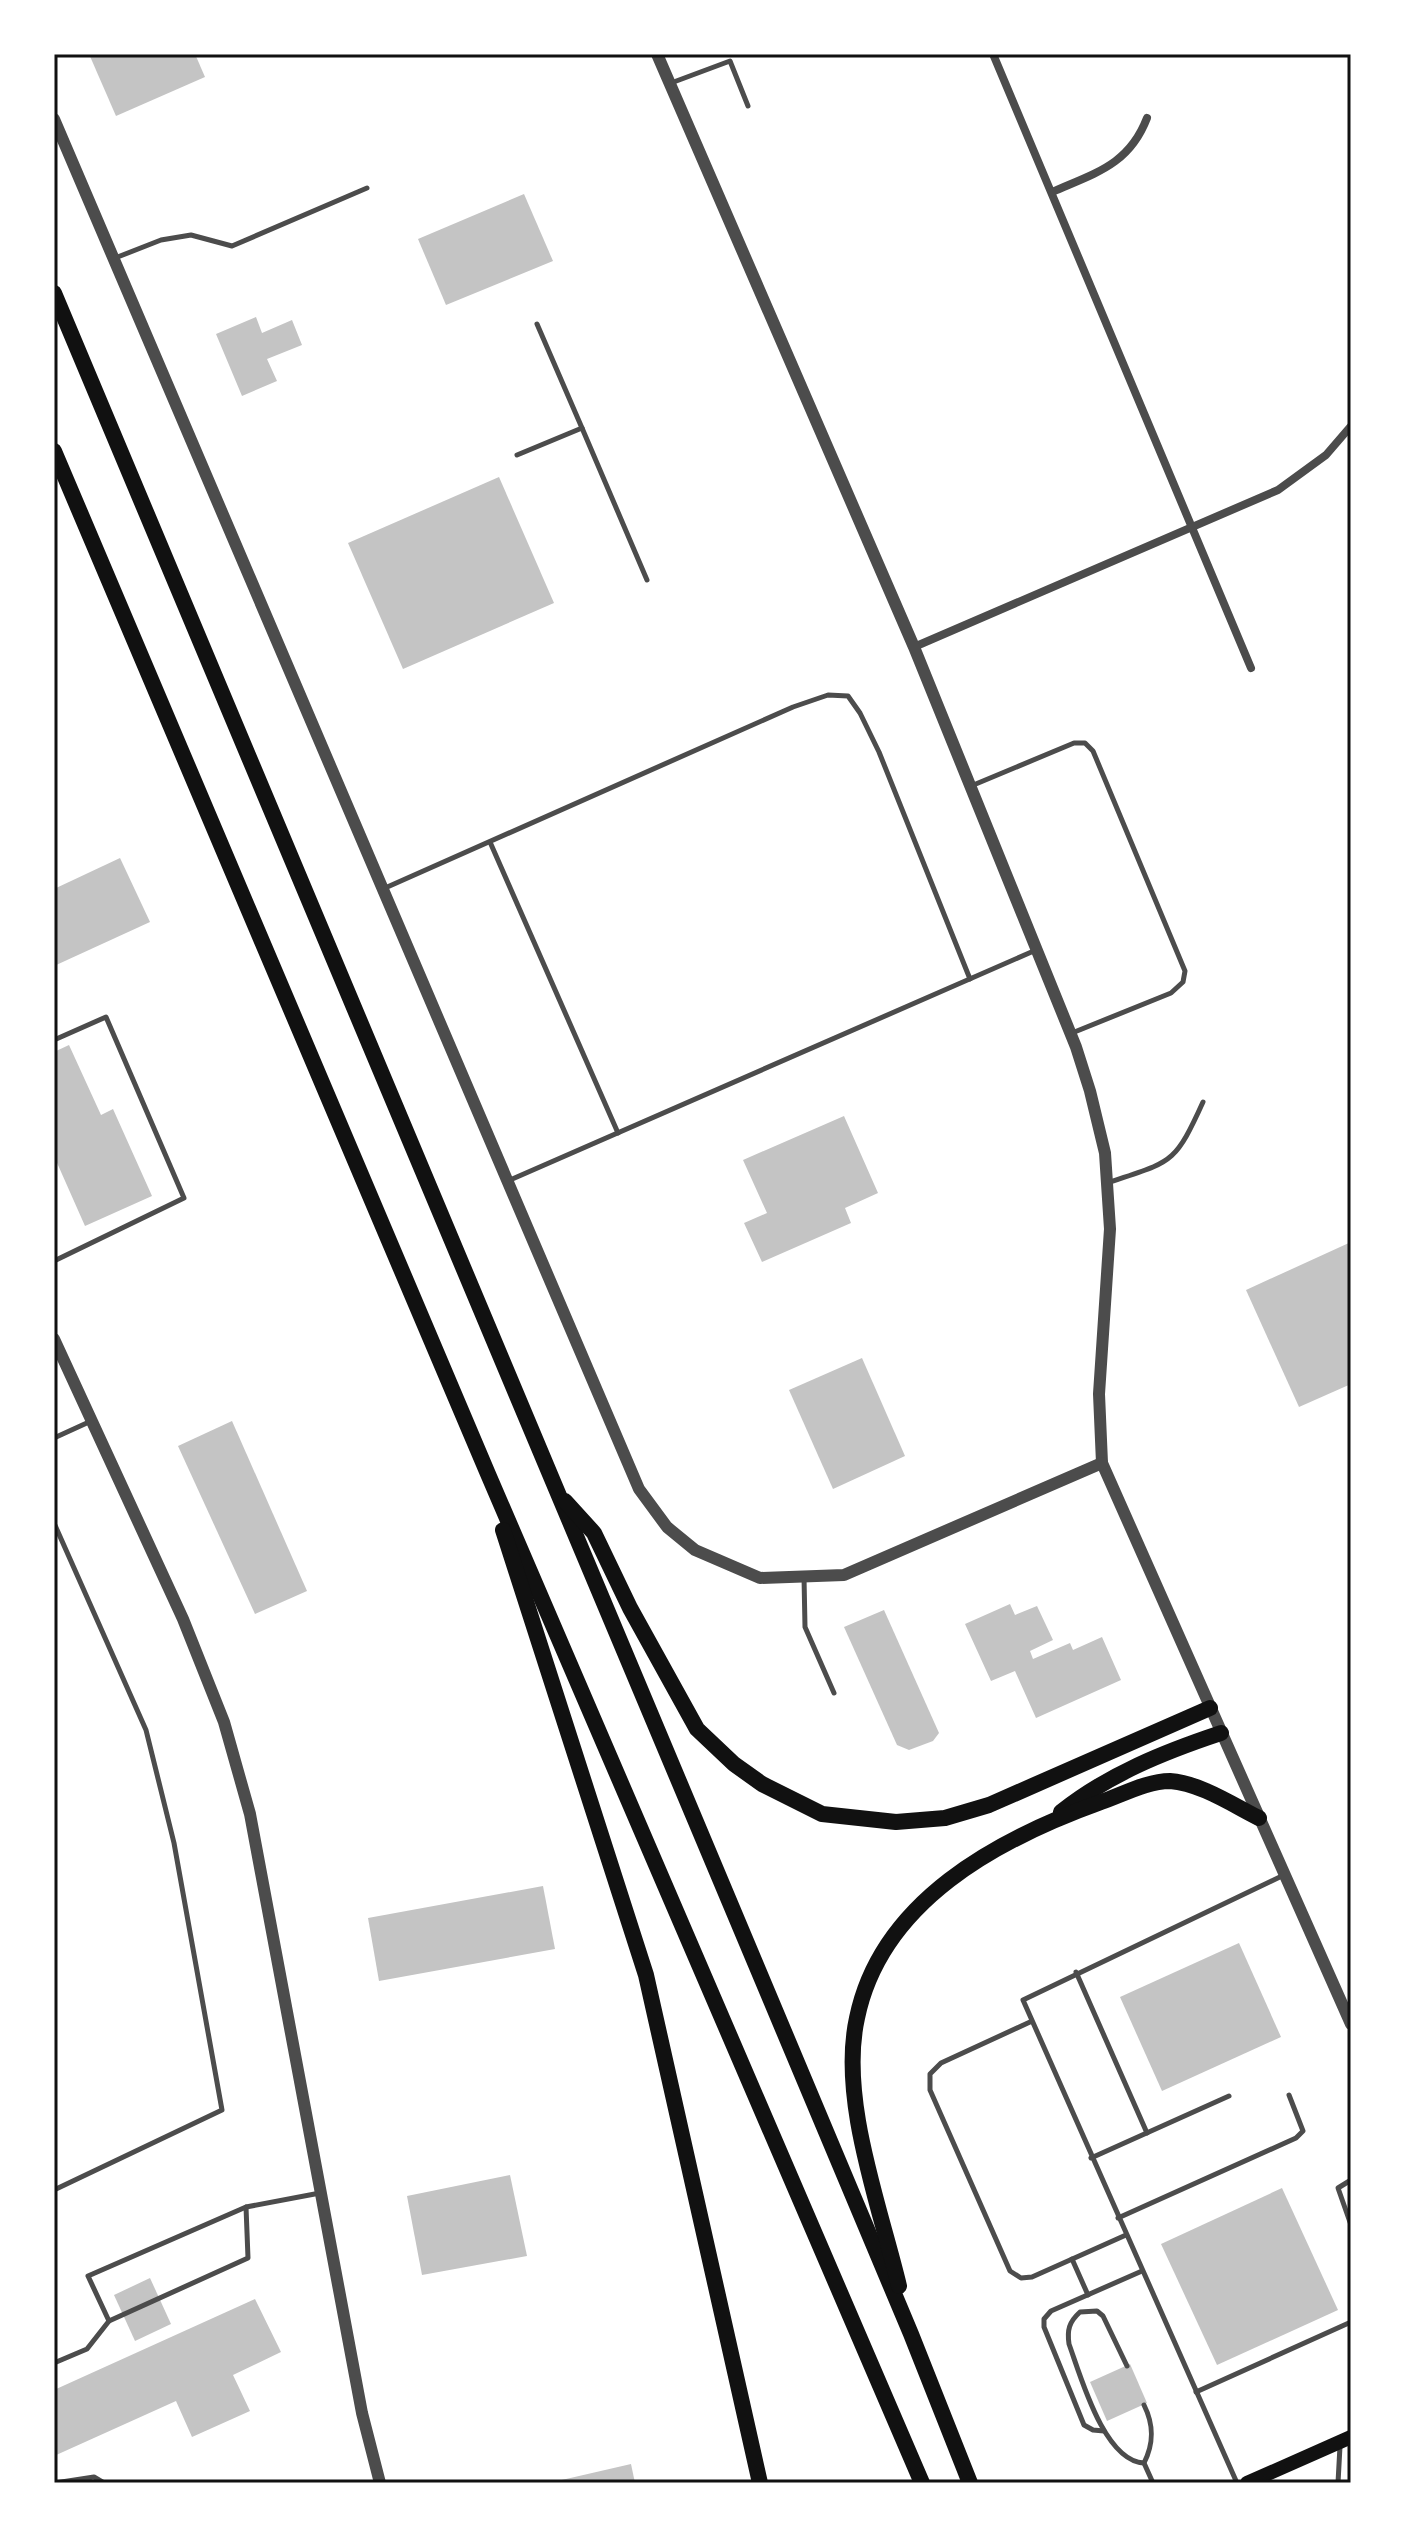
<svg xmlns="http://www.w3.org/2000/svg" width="1405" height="2537" viewBox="0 0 1405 2537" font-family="Poppins,sans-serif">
  <rect width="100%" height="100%" fill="#fff"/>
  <g fill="#c4c4c4">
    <path d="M89,54H195L205,77L116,116Z"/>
    <path d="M524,194L553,261L446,305L418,239Z"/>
    <path d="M256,317L262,333L292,320L302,345L267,359L277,381L242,396L216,334Z"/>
    <path d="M499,477L554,603L403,669L348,543Z"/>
    <path d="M120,858L150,922L54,966V889Z"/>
    <path d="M69,1045L101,1115L113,1109L152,1196L85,1226L54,1156V1052Z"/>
    <path d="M844,1116L878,1193L845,1208L851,1223L762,1262L744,1223L767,1213L743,1160Z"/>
    <path d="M1351,1242V1384L1299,1407L1246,1290Z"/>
    <path d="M862,1358L905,1456L833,1489L789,1390Z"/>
    <path d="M232,1421L307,1591L255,1614L178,1446Z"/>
    <path d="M1010,1604L1015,1615L1037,1606L1053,1640L1030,1651L1033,1659L1070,1643L1073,1650L1102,1637L1121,1680L1036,1718L1015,1671L991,1681L965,1624Z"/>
    <path d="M884,1610L939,1733L933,1741L909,1750L897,1745L844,1627Z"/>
    <path d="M543,1886L555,1949L379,1981L368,1918Z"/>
    <path d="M1239,1943L1281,2037L1162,2091L1120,1997Z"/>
    <path d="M510,2175L527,2256L422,2275L407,2196Z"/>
    <path d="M1282,2188L1338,2310L1217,2365L1161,2244Z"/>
    <path d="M150,2278L171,2324L135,2341L114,2295Z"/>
    <path d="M255,2299L281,2352L233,2375L250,2411L192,2437L176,2401L54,2456V2390Z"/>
    <path d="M1130,2364L1147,2403L1107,2421L1090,2382Z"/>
    <path d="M631,2464L635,2483H553V2482Z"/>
  </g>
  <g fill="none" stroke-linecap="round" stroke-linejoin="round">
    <g stroke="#4c4c4c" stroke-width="5">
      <path d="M671,83L730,61L748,106"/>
      <path d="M115,258L161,240L191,235L232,246L367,188"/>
      <path d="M537,324L582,428"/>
      <path d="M517,455L582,428L647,580"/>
      <path d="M971,786L1074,743H1085L1093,751L1185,971L1183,982L1171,993L1072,1033"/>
      <path d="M490,842L618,1133"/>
      <path d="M385,888L793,707L828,695L848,696L860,713L879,752L970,979"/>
      <path d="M54,1040L106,1017L184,1198L54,1261"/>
      <path d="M510,1180L1036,950"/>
      <path d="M1107,1183C1172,1161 1174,1166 1203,1102"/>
      <path d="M54,1438L89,1422"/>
      <path d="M54,1523L146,1730L174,1843L222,2110L54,2190"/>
      <path d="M804,1577L805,1627L834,1693"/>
      <path d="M1076,1972L1147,2133"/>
      <path d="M1030,2022L941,2063L930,2074V2090L1010,2271L1021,2278L1032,2277L1126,2235"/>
      <path d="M1091,2158L1229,2096"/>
      <path d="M1351,2180L1338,2188L1351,2225"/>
      <path d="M1118,2218L1296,2138L1303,2131L1289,2095"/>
      <path d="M1072,2259L1088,2295"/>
      <path d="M109,2321L248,2258L246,2207"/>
      <path d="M54,2363L87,2349L109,2321L88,2276L246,2207L320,2193"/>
      <path d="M1127,2366L1103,2316L1097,2311L1080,2312C1069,2322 1067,2330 1069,2344C1081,2377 1104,2461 1144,2463"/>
      <path d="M1196,2392L1351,2322"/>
      <path d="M1144,2405C1154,2425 1154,2443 1144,2463L1153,2483"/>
      <path d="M1104,2431L1093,2430L1084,2425L1044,2327V2319L1051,2311L1142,2271"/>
      <path d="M55,2483L94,2477L104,2483"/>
      <path d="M1237,2483L1023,2000L1284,1875"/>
      <path d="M1338,2483L1340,2446"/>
    </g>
    <g stroke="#4c4c4c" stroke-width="8">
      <path d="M993,54L1251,668"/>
      <path d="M1052,192C1095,173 1129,165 1147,118"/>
      <path d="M914,647L1278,490L1326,455L1351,426"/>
    </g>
    <g stroke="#4c4c4c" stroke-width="12">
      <path d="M657,54L914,647L1076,1047L1090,1091L1105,1153L1110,1229L1099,1394L1102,1463L1351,2024"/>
      <path d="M54,119L639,1489L667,1527L695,1550L760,1578L844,1575L1102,1463"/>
      <path d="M54,1339L183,1619L224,1722L250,1814L362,2413L380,2483"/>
    </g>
    <path stroke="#111" stroke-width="14" d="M1247,2483L1351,2437"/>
    <g stroke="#111" stroke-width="16">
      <path d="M54,293L911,2334L970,2483"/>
      <path d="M54,451L488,1474L922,2483"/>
      <path d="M565,1501L594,1533L630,1608L697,1729L734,1764L762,1784L822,1814L896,1822L945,1818L989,1805L1210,1708"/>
      <path d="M503,1530L646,1975L760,2483"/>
      <path d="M1061,1812C1109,1774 1164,1752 1221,1733"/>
      <path d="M899,2286C880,2206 839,2099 857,2018C881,1901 998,1839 1101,1802C1122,1795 1147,1781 1170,1781C1200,1783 1233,1805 1259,1818"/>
    </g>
  </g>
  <rect width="1405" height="2537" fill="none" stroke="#ffffff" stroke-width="112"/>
  <rect x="56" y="56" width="1293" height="2425" fill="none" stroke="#111" stroke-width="3"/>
</svg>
